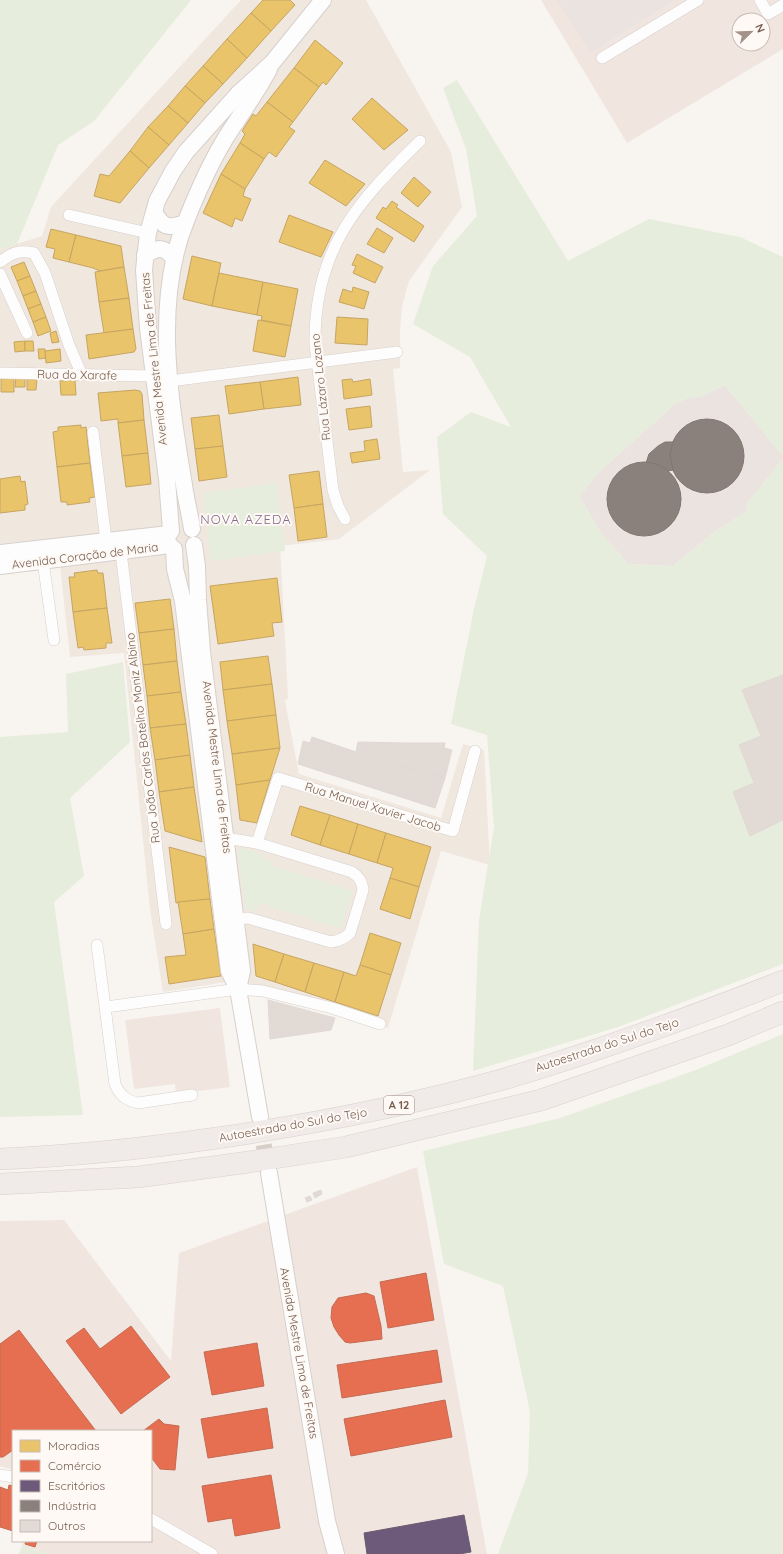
<svg xmlns="http://www.w3.org/2000/svg" width="783" height="1554" viewBox="0 0 783 1554" font-family="Quicksand,sans-serif">
  <rect width="100%" height="100%" fill="#f8f4f0"/>
  <path fill="#f0e7df" d="M241,0H366L451,152L462,207L409,281L402,306L400,332V368L393,369L403,472L430,470L339,539L280,546L288,698L285,701L299,774L441,818L463,744L484,750L490,865L441,851L388,1028L226,982L163,992L150,909L124,653L70,657L57,538L0,544V249L42,236L51,207Z"/>
  <g fill="#f1e5e0" fill-rule="evenodd">
    <path d="M541,0H783V49L627,143ZM739,20H763V44H739Z"/>
    <path d="M220,1008L230,1087L176,1094L175,1084L134,1089L125,1020Z"/>
    <path d="M417,1167L487,1554H50L22,1546L24,1541H151V1431H13V1470L0,1466V1221L64,1220L171,1361L179,1253Z"/>
  </g>
  <g fill="#eae3df">
    <path d="M557,0H675L590,53Z"/>
    <path d="M725,385L783,456V459L748,502L746,512L717,530L673,566L628,564L601,533L579,496L600,471L675,404L687,398L702,396Z"/>
  </g>
  <g fill="#e7eddc">
    <path d="M0,0H191L94,121L58,145L17,244L0,249Z"/>
    <path d="M457,80L568,261L649,219L740,237L783,257V456L725,385L702,396L687,398L675,404L600,471L579,496L601,533L628,564L673,566L717,530L746,512L748,502L783,459V675L742,690L761,736L739,745L754,783L733,793L750,836L783,820V964L618,1027L473,1071L479,920L494,827L487,735L451,724L474,609L487,556L443,514L437,437L471,412L511,427L470,357L413,324L433,266L477,216L466,149L443,88Z"/>
    <circle cx="707" cy="456" r="37"/>
    <circle cx="644" cy="499" r="37"/>
    <path d="M277,483L285,551L211,561L203,493Z"/>
    <path d="M123,662L130,742L70,798L84,876L54,902L83,1115L0,1117V737L68,732L66,674Z"/>
    <path d="M244,848L263,854L261,858L272,862L271,865L353,891L341,929L260,903L256,912L245,908L238,853L240,849Z"/>
    <path d="M783,1034V1554H498L528,1473L530,1412L503,1286L444,1264L423,1151L560,1118L696,1070Z"/>
    <path d="M22,1546L50,1554H19Z"/>
  </g>
  <g fill="#e9c46a" stroke="#c6a562">
    <path d="M263,0H290L295,5L271,31L251,13Z"/>
    <path d="M251,13L271,31L247,58L227,39Z"/>
    <path d="M227,39L247,58L223,84L203,66Z"/>
    <path d="M315,40L343,63L326,85L323,82L319,87L294,68Z"/>
    <path d="M203,66L223,84L205,103L185,86Z"/>
    <path d="M294,68L319,87L293,122L267,102Z"/>
    <path d="M185,86L205,103L188,123L168,106Z"/>
    <path d="M372,98L408,130L384,150L352,119Z"/>
    <path d="M267,102L293,122L289,127L295,131L276,157L269,152L264,159L240,143L245,134L242,131L253,114L256,116Z"/>
    <path d="M168,106L188,123L169,145L148,127Z"/>
    <path d="M148,127L169,145L149,168L130,151Z"/>
    <path d="M240,143L264,159L245,189L221,174Z"/>
    <path d="M130,151L149,168L120,203L94,196L100,174L109,176Z"/>
    <path d="M325,160L365,184L346,206L309,183Z"/>
    <path d="M221,174L245,189L243,196L251,199L242,221L235,218L232,227L203,213Z"/>
    <path d="M414,177L431,192L418,207L401,193Z"/>
    <path d="M392,201L398,205L396,207L424,226L414,242L376,218L383,207L386,209Z"/>
    <path d="M289,215L333,232L321,257L279,242Z"/>
    <path d="M377,228L393,238L384,253L367,244Z"/>
    <path d="M51,229L76,235L69,262L53,258L55,249L46,247Z"/>
    <path d="M76,235L121,246L124,267L100,271L93,268L69,262Z"/>
    <path d="M357,254L383,267L375,283L353,273L356,266L352,265Z"/>
    <path d="M192,256L221,263L212,306L183,299Z"/>
    <path d="M24,262L30,276L17,281L11,267Z"/>
    <path d="M124,267L129,298L99,302L95,272Z"/>
    <path d="M219,273L263,282L257,315L212,306Z"/>
    <path d="M30,276L36,291L23,296L17,281Z"/>
    <path d="M263,282L298,289L291,326L261,320L262,316L257,315Z"/>
    <path d="M353,287L369,292L364,309L339,302L343,289L352,292Z"/>
    <path d="M36,291L41,304L28,309L23,296Z"/>
    <path d="M129,298L133,329L104,333L99,302Z"/>
    <path d="M41,304L46,317L33,322L28,309Z"/>
    <path d="M46,317L51,331L38,336L33,322Z"/>
    <path d="M337,317L368,319L367,345L335,343Z"/>
    <path d="M258,320L291,326L285,357L253,351Z"/>
    <path d="M133,329L136,349L134,352L89,359L86,335Z"/>
    <path d="M56,331L59,342L52,343L50,333Z"/>
    <path d="M25,341V351L15,352L14,342Z"/>
    <path d="M25,341H33L34,351H25Z"/>
    <path d="M38,349H45L46,358L39,359Z"/>
    <path d="M60,349L61,361L46,363L45,351Z"/>
    <path d="M16,377H25V387H15Z"/>
    <path d="M298,377L301,405L264,409L260,382Z"/>
    <path d="M14,378V392H1V379Z"/>
    <path d="M27,379H37L36,390H27Z"/>
    <path d="M352,379L353,382L370,379L372,395L344,399L342,380Z"/>
    <path d="M75,380L76,395H61L60,381Z"/>
    <path d="M260,382L264,409L229,414L225,386Z"/>
    <path d="M135,390L140,391L142,394L144,420L118,423V419L101,421L98,393Z"/>
    <path d="M370,406L372,427L349,430L346,409Z"/>
    <path d="M219,415L223,446L195,449L191,418Z"/>
    <path d="M144,420L148,453L122,456L118,423Z"/>
    <path d="M81,425V428L86,427L90,463L57,467L53,432L58,431V427Z"/>
    <path d="M377,439L380,459L352,463L350,453L365,451L364,441Z"/>
    <path d="M223,446L227,477L199,481L195,449Z"/>
    <path d="M148,453L151,484L126,487L122,456Z"/>
    <path d="M90,463L95,497L89,498L90,502L67,505V502H61L57,467Z"/>
    <path d="M319,471L323,504L294,508L289,475Z"/>
    <path d="M20,476L21,482L25,481L28,504L25,505V510L0,513V479Z"/>
    <path d="M323,504L327,537L298,541L294,508Z"/>
    <path d="M97,570L98,573H103L107,608L73,612L69,577H75L74,573Z"/>
    <path d="M277,578L282,622L272,623L274,636L218,644L210,586Z"/>
    <path d="M170,599L174,629L139,633L135,603Z"/>
    <path d="M107,608L112,643H106V648L84,650L83,647L78,648L73,612Z"/>
    <path d="M174,629L177,661L143,665L139,633Z"/>
    <path d="M268,656L272,684L223,690L220,662Z"/>
    <path d="M177,661L181,692L147,696L143,665Z"/>
    <path d="M272,684L276,715L227,721L223,690Z"/>
    <path d="M181,692L186,724L150,728L147,696Z"/>
    <path d="M276,715L280,748L232,754L227,721Z"/>
    <path d="M186,724L190,755L155,760L150,728Z"/>
    <path d="M280,748L270,780L236,785L232,754Z"/>
    <path d="M190,755L194,787L159,792L155,760Z"/>
    <path d="M270,780L257,823L240,820L236,785Z"/>
    <path d="M194,787L202,842L165,831L159,792Z"/>
    <path d="M300,806L330,815L320,845L291,835Z"/>
    <path d="M330,815L358,824L349,854L320,845Z"/>
    <path d="M358,824L386,833L377,863L349,854Z"/>
    <path d="M386,833L431,847L419,887L390,878L393,868L377,863Z"/>
    <path d="M169,847L205,857L210,899L176,903Z"/>
    <path d="M390,878L419,887L410,919L380,909Z"/>
    <path d="M210,899L214,929L183,934L178,902Z"/>
    <path d="M214,929L221,976L169,984L165,957L186,955L183,934Z"/>
    <path d="M370,933L401,943L391,975L360,965Z"/>
    <path d="M253,944L284,954L275,982L256,976Z"/>
    <path d="M284,954L314,963L305,992L275,982Z"/>
    <path d="M314,963L344,972L335,1002L305,992Z"/>
    <path d="M360,965L391,975L378,1016L335,1002L344,972L356,976Z"/>
  </g>
  <g fill="#e76f51" stroke="#c56a51">
    <path d="M426,1273L434,1320L388,1328L380,1282Z"/>
    <path d="M366,1293L374,1296L381,1326L382,1339L350,1343L345,1342L339,1335L334,1327L331,1318L332,1307L338,1298Z"/>
    <path d="M131,1326L170,1377L121,1414L66,1341L84,1328L100,1349Z"/>
    <path d="M19,1330L96,1431H13V1450L3,1457H0V1344Z"/>
    <path d="M257,1343L264,1386L212,1395L204,1352Z"/>
    <path d="M437,1350L442,1382L342,1398L337,1365Z"/>
    <path d="M445,1400L452,1437L351,1456L344,1419Z"/>
    <path d="M267,1408L273,1448L208,1458L201,1419Z"/>
    <path d="M159,1419L164,1424L179,1426L175,1470L160,1469L151,1457V1431H143Z"/>
    <path d="M271,1475L280,1528L235,1536L232,1518L208,1522L202,1486Z"/>
    <path d="M9,1485L13,1486V1531L0,1527V1487L8,1490Z"/>
    <path d="M26,1541H37L35,1547L25,1544Z"/>
  </g>
  <path fill="#6d597a" stroke="#6f5a6e" d="M464,1515L471,1552L459,1554H367L364,1533Z"/>
  <g fill="#8a817c" stroke="#84766f">
    <circle cx="707" cy="456" r="37"/>
    <path d="M665,442H673L670,454L673,470L668,471L656,464L646,463L649,454L658,446Z"/>
    <circle cx="644" cy="499" r="37"/>
  </g>
  <g fill="#e2dad5" stroke="#e1d8d3">
    <path d="M783,675V820L750,836L733,792L754,783L739,745L761,736L742,690Z"/>
    <path d="M312,737L356,752L358,742L404,743L396,764L445,778L435,808L298,764L303,741L310,743Z"/>
    <path d="M404,743H445L444,748L452,750L445,778L396,764Z"/>
    <path d="M268,1000L335,1018L331,1030L270,1039Z"/>
    <path d="M321,1190L322,1194L315,1198L313,1193Z"/>
    <path d="M310,1196L312,1200L307,1202L305,1198Z"/>
  </g>
  <g fill="none" stroke-linecap="round" stroke-linejoin="round">
    <path stroke="#d7cec8" stroke-width="16" stroke-dasharray="16 8" stroke-linecap="butt" d="M260,1121L268,1171"/>
    <defs>
      <g id="street">
        <path d="M760,0L768,14L783,5"/>
        <path d="M602,58L698,0"/>
        <path d="M69,215L148,233"/>
        <path d="M0,262C13,252 19,250 34,253L45,273L69,345L82,375"/>
        <path d="M0,274L27,333"/>
        <path d="M0,373L153,376"/>
        <path d="M170,381L397,352"/>
        <path d="M93,432L106,541"/>
        <path d="M345,519L338,506L333,490L315,344C314,250 356,203 420,141"/>
        <path d="M121,552L166,924"/>
        <path d="M43,561L54,640"/>
        <path d="M225,838L257,843L352,872C359,877 362,881 363,890L350,933C344,939 339,941 331,942L248,918L236,919"/>
        <path d="M257,843L278,778L453,831L475,751"/>
        <path d="M97,945L115,1084C120,1095 125,1100 138,1103L192,1095"/>
        <path d="M106,1007L238,989L263,991L332,1008L380,1024"/>
        <path d="M0,1475L13,1477"/>
        <path d="M151,1519L212,1554"/>
      </g>
      <g id="secondary">
        <path d="M154,212C163,227 167,229 185,223"/>
        <path d="M145,255C158,247 165,246 174,259"/>
        <path d="M192,529C190,514 186,500 184,485C170,401 153,302 186,221C197,193 210,164 225,139C240,115 256,94 269,69"/>
        <path d="M171,531L167,479L148,328L144,270L148,233L154,212L157,201L173,171L186,152L238,94L272,63L323,0"/>
        <path d="M194,545L197,566L198,600L202,652L242,971L238,989"/>
        <path d="M174,549L175,569L183,601L229,971L238,989L260,1117"/>
        <path d="M0,553L169,534"/>
        <path d="M0,566L170,545"/>
        <path d="M269,1173L327,1521L336,1554"/>
      </g>
      <g id="highway">
        <path d="M0,1159C70,1156 140,1149 210,1139C309,1125 407,1106 504,1079C599,1051 691,1017 783,981"/>
        <path d="M0,1184L138,1177L249,1162L346,1147L541,1100L728,1035L783,1012"/>
      </g>
    </defs>
    <use href="#street" stroke="#d6d0cb" stroke-width="12"/>
    <use href="#secondary" stroke="#d6d0cb" stroke-width="18"/>
    <use href="#highway" stroke="#d9d1cd" stroke-width="22"/>
    <use href="#street" stroke="#fefdfd" stroke-width="11"/>
    <use href="#secondary" stroke="#fefdfd" stroke-width="16"/>
    <use href="#highway" stroke="#f0eae8" stroke-width="21"/>
  </g>
  <g text-anchor="middle" stroke-width="4" stroke-linejoin="round" paint-order="stroke">
    <rect fill="#fef9f4" stroke="#9e8c82" stroke-width="1" x="384" y="1096" width="30" height="18" rx="3"/>
    <g font-size="11" font-weight="bold" fill="#755d51">
      <text x="399" y="1109">A 12</text>
    </g>
    <g font-size="12" fill="#755d51" stroke="#fef9f4">
      <text transform="translate(154 359) rotate(-96)" y="4">Avenida Mestre Lima de Freitas</text>
      <text transform="translate(77 375) rotate(1)" y="4">Rua do Xarafe</text>
      <text transform="translate(321 387) rotate(-96)" y="4">Rua Lázaro Lozano</text>
      <text transform="translate(85 556) rotate(-7)" y="4">Avenida Coração de Maria</text>
      <text transform="translate(143 738) rotate(-97)" y="4">Rua João Carlos Botelho Moniz Albino</text>
      <text transform="translate(217 767) rotate(83)" y="4">Avenida Mestre Lima de Freitas</text>
      <text transform="translate(373 807) rotate(17)" y="4">Rua Manuel Xavier Jacob</text>
      <text transform="translate(607 1045) rotate(-18)" y="4">Autoestrada do Sul do Tejo</text>
      <text transform="translate(293 1125) rotate(-10)" y="4">Autoestrada do Sul do Tejo</text>
      <text transform="translate(299 1353) rotate(80)" y="4">Avenida Mestre Lima de Freitas</text>
    </g>
    <g font-size="13" letter-spacing="1" fill="#826a90" stroke="#fef9f4">
      <text x="246" y="524">NOVA AZEDA</text>
    </g>
  </g>
  <rect x="12" y="1430" width="140" height="112" fill="#fef9f4" stroke="#c7bbb3"/>
  <rect x="20" y="1440" width="20" height="12" fill="#e9c46a" stroke="#c7bbb3"/>
  <text x="48" y="1450" font-size="12" fill="#755d51">Moradias</text>
  <rect x="20" y="1460" width="20" height="12" fill="#e76f51" stroke="#c7bbb3"/>
  <text x="48" y="1470" font-size="12" fill="#755d51">Comércio</text>
  <rect x="20" y="1480" width="20" height="12" fill="#6d597a" stroke="#c7bbb3"/>
  <text x="48" y="1490" font-size="12" fill="#755d51">Escritórios</text>
  <rect x="20" y="1500" width="20" height="12" fill="#8a817c" stroke="#c7bbb3"/>
  <text x="48" y="1510" font-size="12" fill="#755d51">Indústria</text>
  <rect x="20" y="1520" width="20" height="12" fill="#e2dad5" stroke="#c7bbb3"/>
  <text x="48" y="1530" font-size="12" fill="#755d51">Outros</text>
  <g transform="translate(751 32) rotate(67)"><circle r="19" fill="#fef9f4" stroke="#c7bbb3"/>
  <path d="M0-3L7 15L0 10L-7 15Z" fill="#a39289"/>
  <text y="-6" font-size="11" font-weight="bold" text-anchor="middle" fill="#755d51">N</text>
  </g>
</svg>
